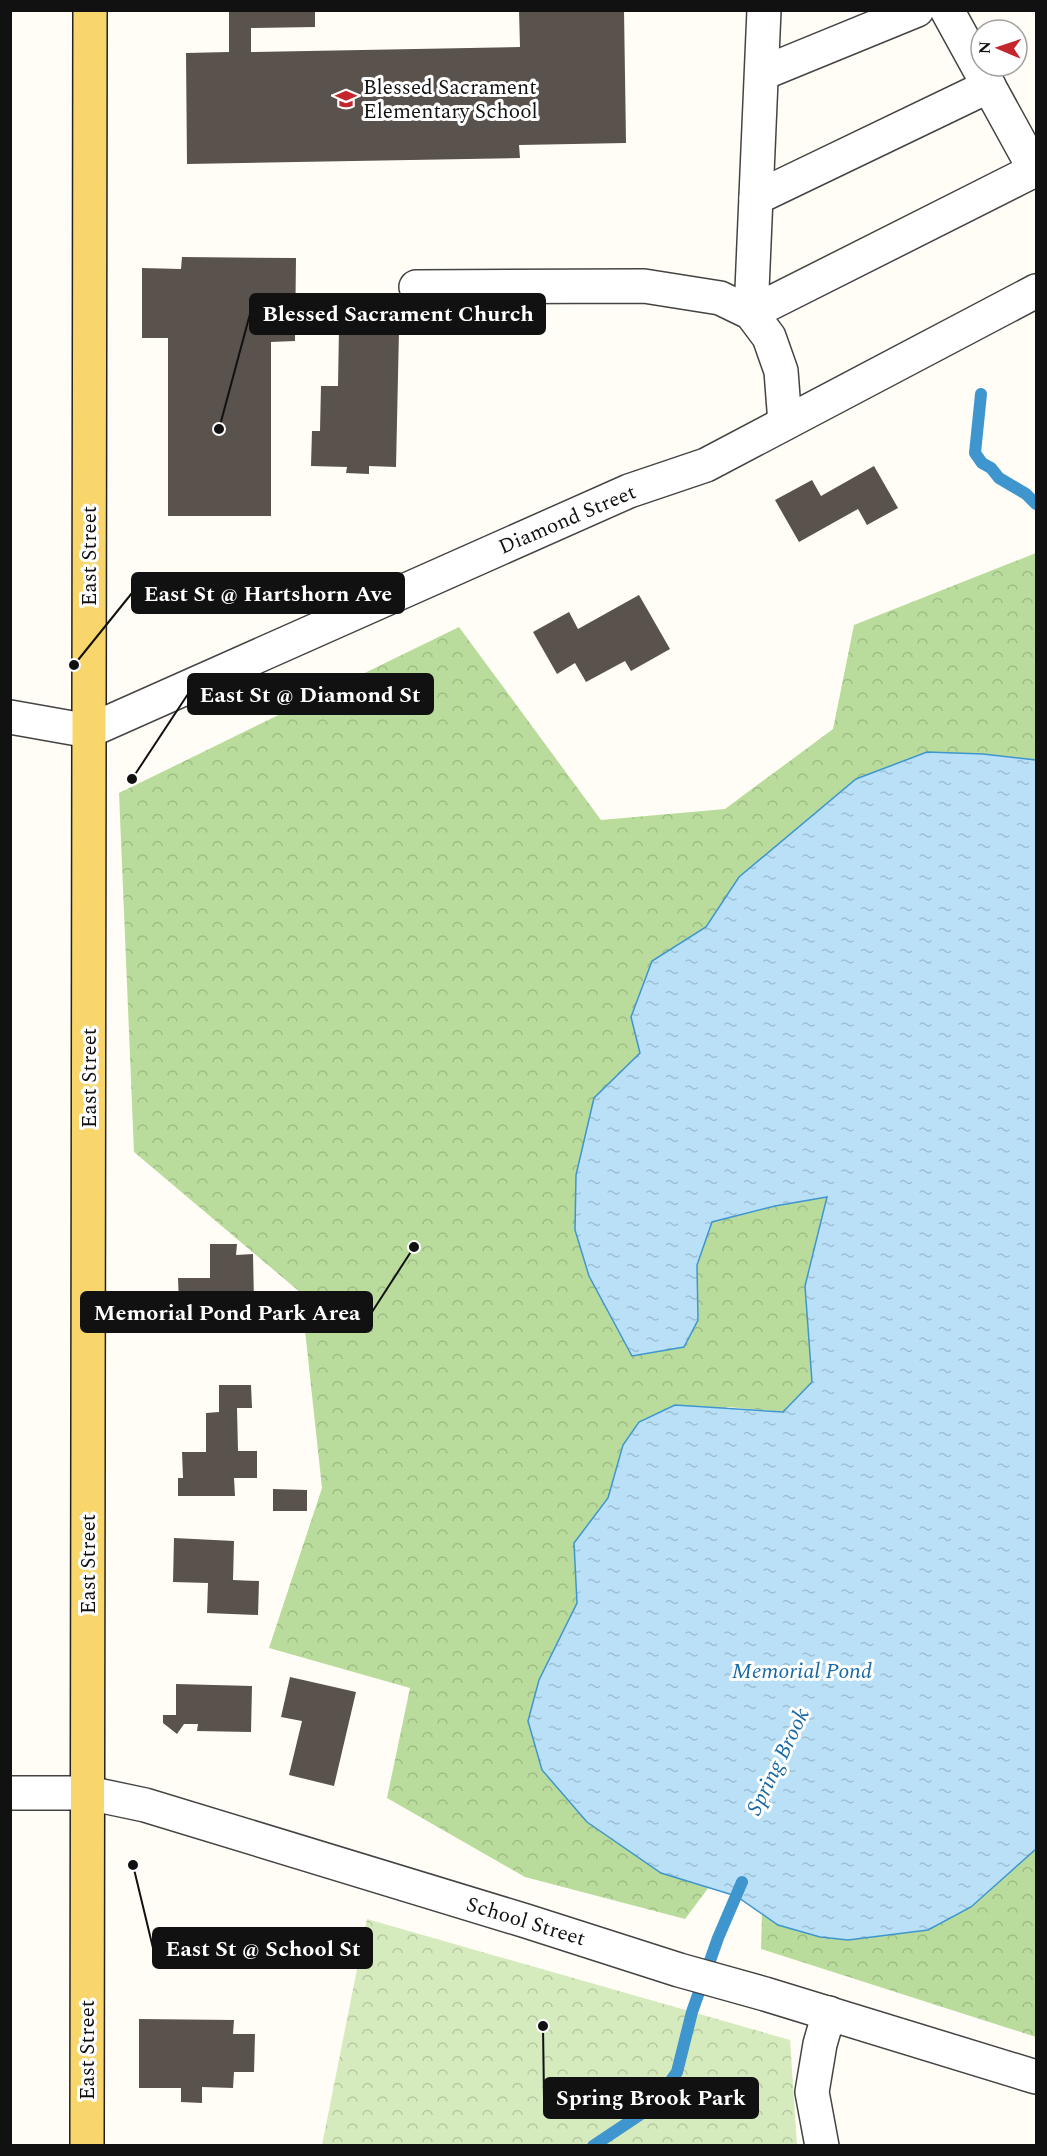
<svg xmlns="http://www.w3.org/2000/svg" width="1047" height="2156" viewBox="0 0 1047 2156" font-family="Spectral,serif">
  <defs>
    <pattern id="forest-crowns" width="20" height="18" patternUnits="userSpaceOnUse" patternTransform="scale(1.5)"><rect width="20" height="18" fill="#b9dc9c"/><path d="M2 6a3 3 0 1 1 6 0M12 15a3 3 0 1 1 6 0" fill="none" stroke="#9ebc85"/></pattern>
    <pattern id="park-crowns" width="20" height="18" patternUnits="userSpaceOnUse" patternTransform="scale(1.5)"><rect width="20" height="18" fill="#d5ebbd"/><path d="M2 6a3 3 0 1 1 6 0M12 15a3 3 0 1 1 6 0" fill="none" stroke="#b6c8a1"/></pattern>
    <pattern id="water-ripples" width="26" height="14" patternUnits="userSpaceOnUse" patternTransform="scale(1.5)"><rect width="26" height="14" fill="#b9e0f7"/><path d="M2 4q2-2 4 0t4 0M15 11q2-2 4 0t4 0" fill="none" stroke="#9ebfd3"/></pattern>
  </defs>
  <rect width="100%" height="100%" fill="#fffdf5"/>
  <g fill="url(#forest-crowns)">
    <path d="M1036,553V760L983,754L927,752L856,780L739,877L706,927L652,961L631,1017L640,1053L594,1098L589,1276L632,1356L698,1320L697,1265L712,1222L775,1206L828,1197L805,1286L812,1382L783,1412L728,1407L623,1445L608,1498L574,1543L577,1603L539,1680L661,1873L709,1887L685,1919L525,1877L387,1798L410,1688L269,1648L322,1488L301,1293L134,1152L119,793L459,627L601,820L725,809L833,729L854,625Z"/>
    <path d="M1036,1849V2037L761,1949L762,1913L778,1925L820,1937L971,1907Z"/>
  </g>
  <path fill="url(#park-crowns)" d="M367,1919L790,2040L797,2145H322Z"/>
  <path fill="url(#water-ripples)" stroke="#3f96cf" stroke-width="1.5" d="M927,752L983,754L1036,760V1849L971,1907L928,1930L848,1940L820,1937L778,1925L736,1896L661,1873L587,1822L542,1770L528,1721L539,1680L577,1603L574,1543L608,1498L623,1445L639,1422L675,1405L783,1412L812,1382L805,1286L827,1197L775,1206L712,1222L697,1265L698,1320L684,1347L632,1356L589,1276L575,1230L576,1175L594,1098L640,1053L631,1017L652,961L706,927L739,877L856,779Z"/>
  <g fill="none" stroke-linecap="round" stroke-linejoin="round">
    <g stroke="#3f96cf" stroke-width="12">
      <path d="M981,394L975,453L982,463L991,468L999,478L1026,494L1036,504"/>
      <path d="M593,2146L653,2106L677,2072L692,2012L718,1938L742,1882"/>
    </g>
  </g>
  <g fill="#5a524d">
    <path d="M229,10H315V27L251,28V52L520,47L519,10H624L626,143L519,145L520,158L187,164L186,53L229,52Z"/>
    <path d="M182,257L296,258L295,341L271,342V516H168V338H142V268L181,269Z"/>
    <path d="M339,328L399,330L396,467L369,466V474L346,473L347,467L311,466L312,431H320L321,386H338Z"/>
    <path d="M874,466L898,508L867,525L858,509L799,542L775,500L812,480L821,496Z"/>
    <path d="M639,595L670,649L631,671L625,661L586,682L575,663L557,674L533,632L569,612L578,629Z"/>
    <path d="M210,1244H237L236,1255L253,1254L254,1303L179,1304L178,1278H210Z"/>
    <path d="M219,1385H251L252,1408H237L238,1451H257V1478H234L235,1496H178V1478H183L182,1452H206V1413L219,1412Z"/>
    <path d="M273,1489L307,1490V1511H273Z"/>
    <path d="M174,1538L234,1541L233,1580L259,1581L258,1615L207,1613L208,1583L173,1582Z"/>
    <path d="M290,1677L356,1692L334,1786L289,1775L302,1721L281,1717Z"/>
    <path d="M176,1684L252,1686L251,1732L197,1731L198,1724H184L177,1734L163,1723V1715H176Z"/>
    <path d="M139,2019L234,2020L233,2034H255L254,2072H234L233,2088L202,2087V2103L181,2102V2088H139Z"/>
  </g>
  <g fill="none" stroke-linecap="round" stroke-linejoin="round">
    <defs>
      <g id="minor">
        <path d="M764,10L751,313L1035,170"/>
        <path d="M947,10L1036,172"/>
        <path d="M763,73L917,10"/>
        <path d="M756,198L989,86"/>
        <path d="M416,287L644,286L720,298L751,313L769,337L781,371L785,423"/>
        <path d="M10,717L89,731L629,491L706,465L1036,291"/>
        <path d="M10,1793H88L145,1805L526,1921L679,1970L765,1994L1036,2077"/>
        <path d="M822,2146L812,2092L820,2044L829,2013"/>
      </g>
      <path id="major" d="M87,2146L90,10"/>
    </defs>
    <use href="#minor" stroke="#444" stroke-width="36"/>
    <use href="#major" stroke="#222" stroke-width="36"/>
    <use href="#minor" stroke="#fff" stroke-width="33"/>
    <use href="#major" stroke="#f9d66b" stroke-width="33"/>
  </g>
  <defs>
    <symbol id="school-bare" viewBox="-9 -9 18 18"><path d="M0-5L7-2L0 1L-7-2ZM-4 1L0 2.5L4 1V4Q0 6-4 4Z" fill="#c4262e" stroke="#fff" stroke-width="2.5" paint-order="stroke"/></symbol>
  </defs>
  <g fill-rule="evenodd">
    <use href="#school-bare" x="331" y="84" width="30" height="30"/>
  </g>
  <g text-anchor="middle" stroke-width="6" stroke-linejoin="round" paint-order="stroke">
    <g font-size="21" fill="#111" stroke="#fff" text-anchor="start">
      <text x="363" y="94">Blessed Sacrament<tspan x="363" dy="24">Elementary School</tspan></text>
    </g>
    <g font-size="21" fill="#111" stroke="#fff">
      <text transform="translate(567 519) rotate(-23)" y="7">Diamond Street</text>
      <text transform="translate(89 556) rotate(-90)" y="7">East Street</text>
      <text transform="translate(89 1078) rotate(-90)" y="7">East Street</text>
      <text transform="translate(88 1564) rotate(-90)" y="7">East Street</text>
      <text transform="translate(526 1921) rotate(17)" y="7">School Street</text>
      <text transform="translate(87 2050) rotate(-90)" y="7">East Street</text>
    </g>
    <g font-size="22" font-style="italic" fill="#1768a6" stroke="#fff">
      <text x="802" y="1678">Memorial Pond</text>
      <text transform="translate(777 1761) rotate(-64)" y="8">Spring Brook</text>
    </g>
  </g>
  <path fill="none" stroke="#111" stroke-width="2" d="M219 429L250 314M74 665L132 593M132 779L188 694M414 1247L372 1312M133 1865L153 1948M543 2026L544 2098"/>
  <g fill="#111" stroke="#fff" stroke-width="2">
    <circle cx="219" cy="429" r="6"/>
    <circle cx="74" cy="665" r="6"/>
    <circle cx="132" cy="779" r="6"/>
    <circle cx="414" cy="1247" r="6"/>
    <circle cx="133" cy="1865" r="6"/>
    <circle cx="543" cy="2026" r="6"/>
  </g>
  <g fill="#111" stroke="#111" stroke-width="2">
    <rect x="250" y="294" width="295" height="40" rx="6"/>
    <rect x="132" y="573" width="272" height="40" rx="6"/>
    <rect x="188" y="674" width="245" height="40" rx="6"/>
    <rect x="81" y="1292" width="291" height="40" rx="6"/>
    <rect x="153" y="1928" width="219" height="40" rx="6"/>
    <rect x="544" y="2078" width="214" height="40" rx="6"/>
  </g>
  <g font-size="22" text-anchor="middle" font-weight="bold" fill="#fff">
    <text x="398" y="321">Blessed Sacrament Church</text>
    <text x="268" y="601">East St @ Hartshorn Ave</text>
    <text x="310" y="702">East St @ Diamond St</text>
    <text x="227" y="1320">Memorial Pond Park Area</text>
    <text x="263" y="1956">East St @ School St</text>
    <text x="651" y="2105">Spring Brook Park</text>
  </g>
  <rect width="1047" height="2156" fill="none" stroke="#111111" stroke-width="24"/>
  <g transform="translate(999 48) rotate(272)"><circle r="28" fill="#ffffff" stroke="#a0a0a0" stroke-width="1.5"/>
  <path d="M0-4.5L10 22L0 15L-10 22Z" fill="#c4262e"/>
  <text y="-9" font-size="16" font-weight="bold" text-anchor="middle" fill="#111111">N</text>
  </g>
</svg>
